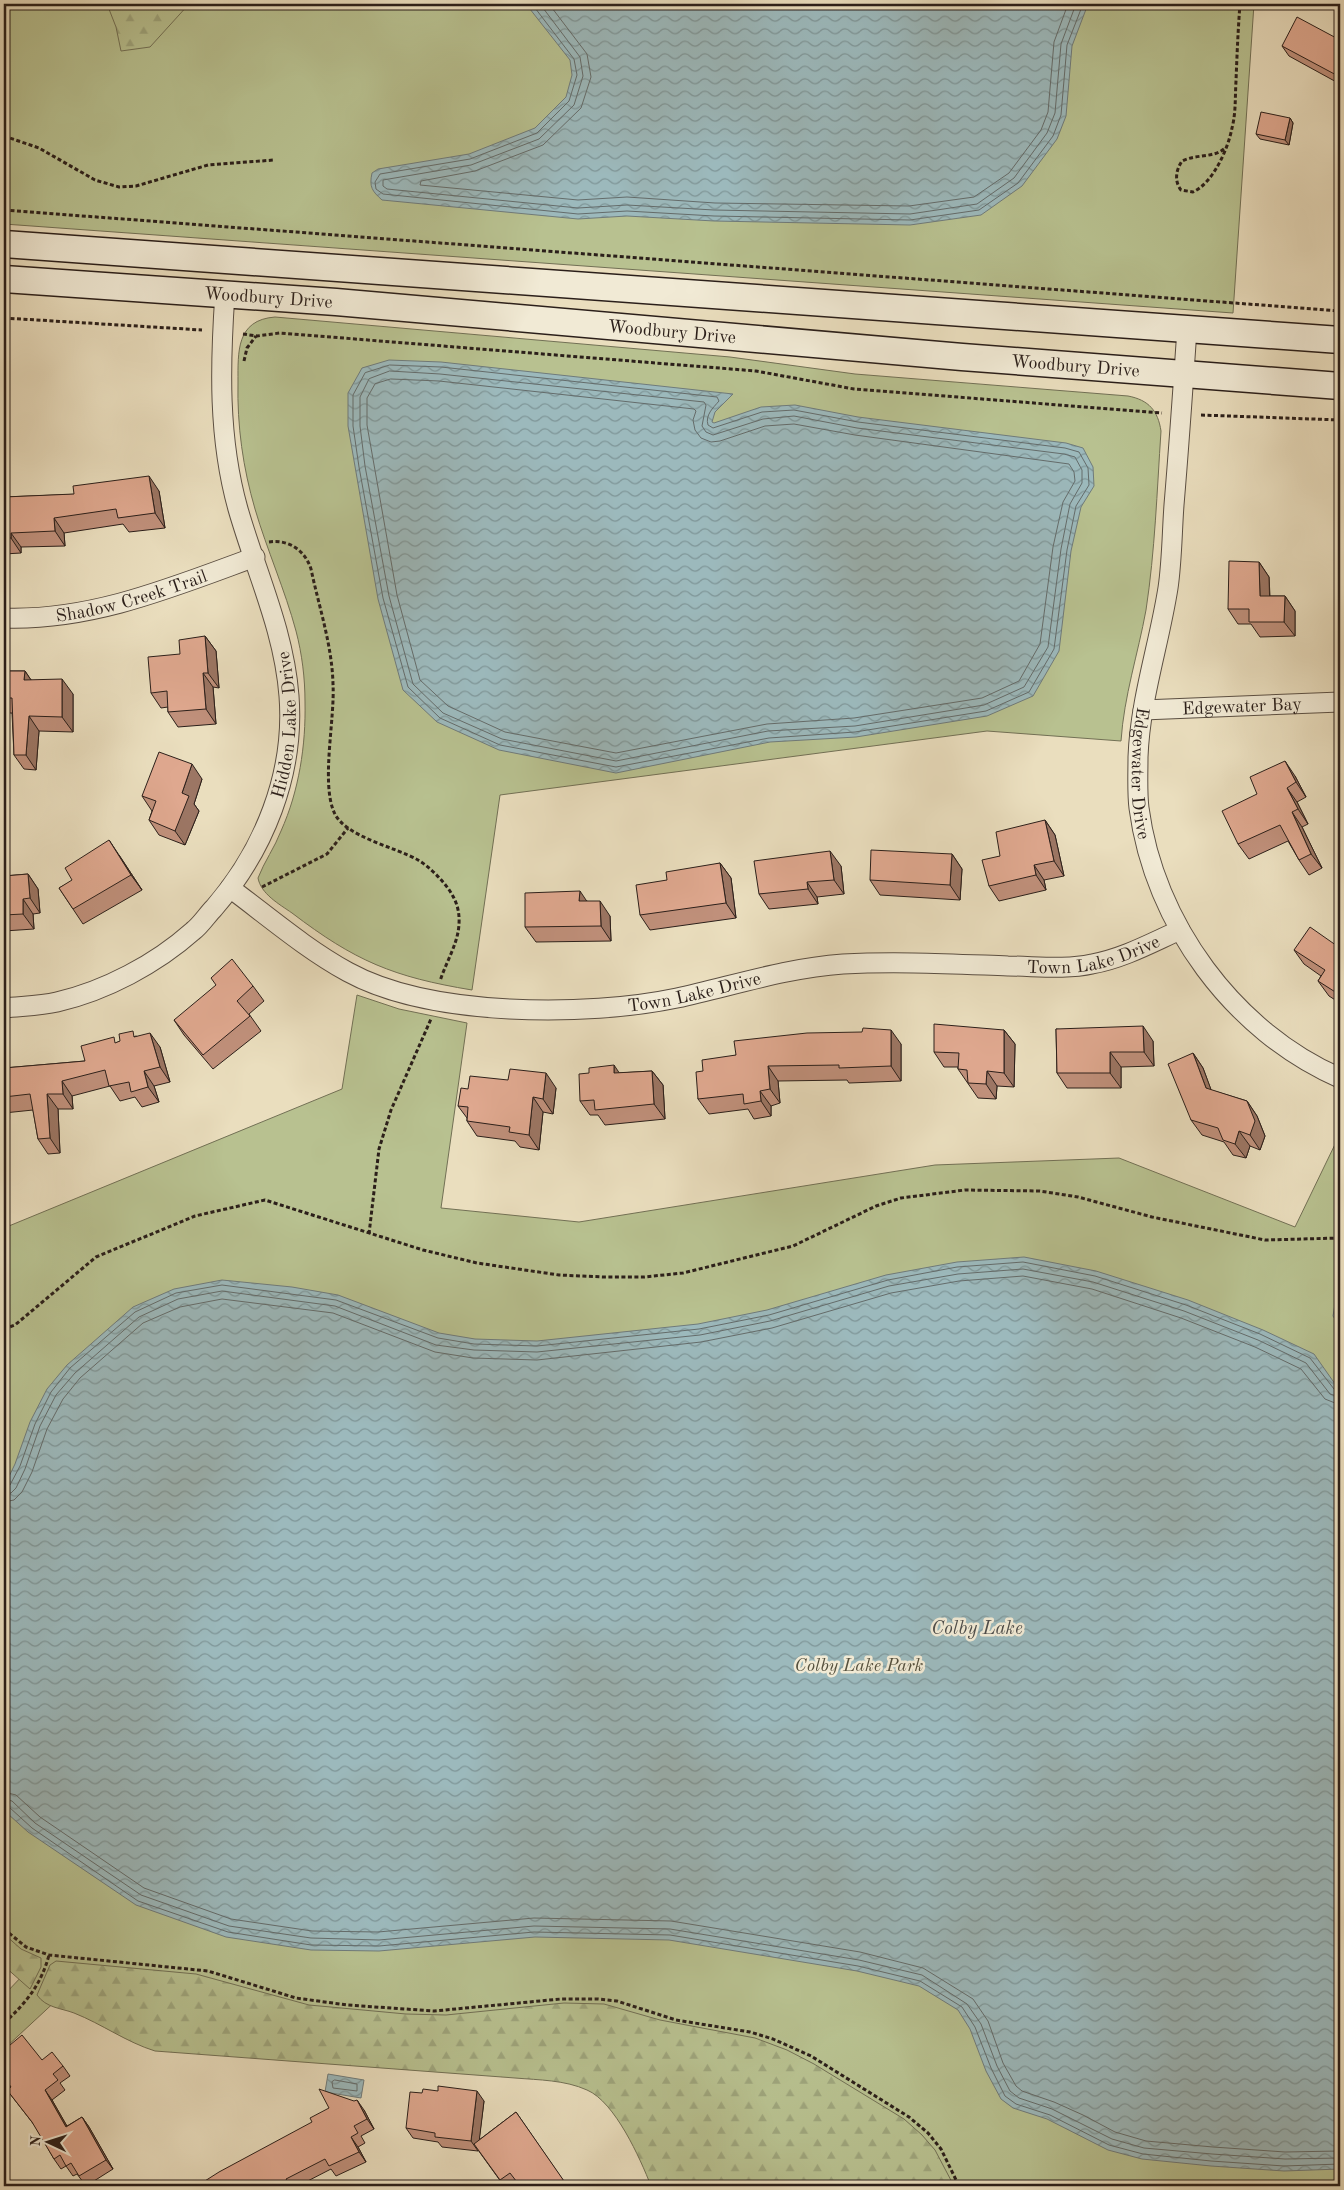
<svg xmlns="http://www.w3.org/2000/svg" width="1344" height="2190" viewBox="0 0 1344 2190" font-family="'Old Standard TT',serif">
  <defs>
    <pattern id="forest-firs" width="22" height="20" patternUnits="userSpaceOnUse" patternTransform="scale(1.25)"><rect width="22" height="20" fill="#b8c190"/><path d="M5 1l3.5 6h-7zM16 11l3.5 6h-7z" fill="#9ea57c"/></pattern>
    <pattern id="water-waves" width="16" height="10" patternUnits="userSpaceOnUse" patternTransform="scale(1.25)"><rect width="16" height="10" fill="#9cb9bc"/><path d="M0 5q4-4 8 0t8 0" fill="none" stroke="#7f9698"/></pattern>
  </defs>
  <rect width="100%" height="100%" fill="#eadebe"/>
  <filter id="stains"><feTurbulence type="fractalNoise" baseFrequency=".004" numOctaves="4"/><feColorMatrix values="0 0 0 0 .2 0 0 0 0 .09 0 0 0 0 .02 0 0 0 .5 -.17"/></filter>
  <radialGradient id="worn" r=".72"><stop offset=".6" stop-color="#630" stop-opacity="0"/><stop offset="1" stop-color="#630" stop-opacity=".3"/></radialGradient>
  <g fill="#b8c190" stroke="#727055">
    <path d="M4,4H1254L1233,313L4,224Z"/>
    <path d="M275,317L730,357L855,374L1128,396C1149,400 1158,411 1161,431C1157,491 1155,551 1146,610C1138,654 1124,696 1121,741L987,731L500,795L472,990C393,977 355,961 292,913C279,904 261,894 258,878C264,862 275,847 281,831C299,791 306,745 305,702C305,678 302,654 296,631C285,590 267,550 255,509C243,468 237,426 238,382C238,352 236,320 275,317Z"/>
    <path d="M357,995L399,1009L467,1023L441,1208L579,1222L935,1165L1119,1158L1295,1227L1340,1134V2186H671L607,2076L60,1997L4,2049V1995L25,1973L4,1955V1228L342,1089Z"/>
  </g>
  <g fill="url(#forest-firs)" stroke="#727055">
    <path d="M107,4H189L150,47L121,51L116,27Z"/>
    <path d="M4,1934L21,1949L41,1958V1967L30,1989L4,1966Z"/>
    <path d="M56,1961L196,1974L309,2005L406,2014L446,2015L564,2003L604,2004L660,2020L755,2038L787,2050L814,2064L904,2119L922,2135L935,2150L954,2186H651C640,2158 615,2102 587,2090C565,2080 539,2080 515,2078L155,2051C126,2042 102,2024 74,2013C61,2008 46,2008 37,1995L50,1965Z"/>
  </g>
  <g fill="url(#water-waves)" stroke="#6f7b7b">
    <path d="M526,4H1088L1072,46L1066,116L1057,139L1022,186L981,215L910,225L714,221L627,216L578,219L382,200C372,191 369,187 372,173L378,169L469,154L535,128L566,97L572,75L570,60Z"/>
    <path d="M389,360L441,362L733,394L715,412L712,422L714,423L761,407L795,405L858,417L1066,443L1083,448L1093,467L1094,486L1081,507L1071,551L1059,651L1033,696L987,716L856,737L770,742L616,773L499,750L437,722L403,690L378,599L348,426V393L362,368Z"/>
    <path d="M1024,1257L1096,1271L1188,1300L1263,1330L1314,1354L1340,1391V2169L1284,2171L1211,2166L1142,2159L1108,2150L1047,2119L1013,2108L1001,2099L986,2071L970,2029L958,2010L919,1986L857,1971L669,1940L535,1937L379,1951L311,1950L226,1937L136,1905L28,1832L8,1814L4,1807V1487L15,1464L30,1422L47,1389L67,1365L133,1307L174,1289L222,1280L292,1287L338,1295L439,1333L475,1339L537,1341L698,1324L767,1310L886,1275L957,1262Z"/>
    <path d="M1340,1298V1327L1333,1316L1335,1304Z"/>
    <path d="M328,2074L364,2080L361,2098L325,2092Z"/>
  </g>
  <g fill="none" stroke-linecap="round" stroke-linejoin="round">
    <g stroke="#646c6b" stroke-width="1">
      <path d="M532,4L574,59L577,75L569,101L537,133L470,159L380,174L375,182L376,189L383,194L578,214L627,211L714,216L910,220L979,210L1018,183L1053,136L1061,115L1067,45L1083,4"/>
      <path d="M540,4L580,57L583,76L574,105L539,139L471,165L383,180V186L387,189L578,208L627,205L714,210L910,214L977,204L1014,178L1047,133L1055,113L1061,44L1076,4"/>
      <path d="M549,4L587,54L591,77L581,108L543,145L475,171L421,181L420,185L578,200L627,197L715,203L909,206L974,197L1009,173L1041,130L1048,112L1054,42L1068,4"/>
      <path d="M390,365L441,367L717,397L719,401C713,408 705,415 708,425L713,428L762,412L794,410L858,422L1065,448L1079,452L1088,468L1089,485L1076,506L1067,550L1054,649L1029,692L986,711L855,732L769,738L616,767L500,745L440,718L408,687L383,598L359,467L353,426V395L365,373Z"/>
      <path d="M390,371L440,374L704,402L706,405L702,426L706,432L713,435L763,419L794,416L857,428L1064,454L1075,457L1082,470V483L1070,504L1061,549L1048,647L1024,687L984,705L855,726L768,731L616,761L502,739L443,713L413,684L389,596L365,466L360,426V397L369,379Z"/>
      <path d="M391,379L439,381L694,409L696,411L693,420L695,430L701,438L711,442L720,441L765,426L794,424L855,435L1069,464L1074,472L1075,481L1063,502L1053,547L1040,644L1019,681L982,698L854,718L767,724L616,753L505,732L448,706L420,680L397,595L367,425V398L375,384Z"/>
      <path d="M4,1488L10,1485L20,1466L35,1424L51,1392L70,1368L135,1312L176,1293L222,1285L336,1300L438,1338L474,1344L537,1346L699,1329L769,1315L888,1280L957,1267L1023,1262L1095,1276L1186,1305L1260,1334L1310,1358L1334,1389L1340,1391"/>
      <path d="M4,1494L11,1493L16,1488L25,1469L40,1426L56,1395L75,1373L139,1317L178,1299L222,1291L335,1306L436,1345L474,1350L537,1352L700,1335L770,1321L889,1286L958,1274L1023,1269L1093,1282L1184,1311L1258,1340L1306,1363L1330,1394L1340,1397"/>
      <path d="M4,1502L14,1500L22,1492L32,1472L47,1429L63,1399L80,1378L143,1323L180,1307L222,1299L333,1313L435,1352L473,1358L537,1360L701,1342L772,1328L891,1293L959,1281L1023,1276L1092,1289L1181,1318L1255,1347L1301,1369L1325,1399L1340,1405"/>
      <path d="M4,1792L16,1795L40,1817L144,1888L231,1919L312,1931L378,1932L534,1918L671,1921L860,1952L923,1968L973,1999L988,2021L1003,2063L1016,2086L1022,2091L1054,2102L1083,2115L1115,2132L1146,2141L1213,2147L1285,2152L1340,2151"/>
      <path d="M4,1799L12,1801L35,1823L141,1895L229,1926L311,1938L379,1940L534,1926L670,1929L859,1960L922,1975L967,2004L981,2024L997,2066L1010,2091L1019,2098L1052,2109L1112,2139L1144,2148L1212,2154L1285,2159L1340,2158"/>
      <path d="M4,1806L9,1807L32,1828L138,1901L228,1932L311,1945L379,1946L534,1932L670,1935L858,1966L920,1981L962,2007L975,2027L991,2068L1005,2096L1016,2104L1050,2115L1109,2145L1143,2154L1211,2161L1284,2166L1340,2164"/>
      <path d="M335,2080L357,2084V2091L333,2088L332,2082Z"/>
    </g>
    <defs>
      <g id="minor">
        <path id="s1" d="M1187,329C1183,388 1179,446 1174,505C1172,532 1172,561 1168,588C1159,645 1140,700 1138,757C1138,774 1137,792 1139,808C1154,923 1234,1032 1340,1078"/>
        <path id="s2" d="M4,618C92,621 173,587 255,557"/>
        <path id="s3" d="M1143,710L1340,702"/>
        <path id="s4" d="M230,888C269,917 306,949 348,972C430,1017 587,1017 677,998C732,986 786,968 843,964C898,961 953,964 1008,966C1035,966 1065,970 1092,964C1124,958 1151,943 1180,930"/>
        <path id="s5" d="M4,1008C21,1006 40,1006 57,1002C105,991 156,964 193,931C201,925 207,915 214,908C264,850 295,774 289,696C284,630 256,572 238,509C218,438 220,365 225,293"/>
      </g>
      <g id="secondary">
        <path d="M4,244L1340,340"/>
        <path id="s6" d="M4,279L336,302L962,357L1340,386"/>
      </g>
    </defs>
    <use href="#minor" stroke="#5b4f43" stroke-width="21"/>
    <use href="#secondary" stroke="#2b1f1a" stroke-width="29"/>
    <g stroke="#2b1f1a" stroke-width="3" stroke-dasharray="4 2.5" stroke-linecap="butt">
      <path d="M4,136L39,148L95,180L119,187L136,186L208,165L274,160"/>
      <path d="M1224,149C1213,158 1196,154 1182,161C1176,170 1174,181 1181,190L1193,192C1213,183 1228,149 1232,128C1236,113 1235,97 1236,81C1237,55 1238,30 1240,4"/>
      <path d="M4,210L1340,311"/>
      <path d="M4,318L202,330"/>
      <path d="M243,334L257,336L280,333L756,371L854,389L1162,413"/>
      <path d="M244,361L247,348L256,336"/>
      <path d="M1201,415L1340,420"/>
      <path d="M269,542C288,539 305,550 311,569C319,607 332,645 333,684C335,719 321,782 334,812C344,837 396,847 418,860C428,866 436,874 443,882C454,895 460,907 459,924C458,944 446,962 440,981"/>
      <path d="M262,887L327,854L348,828"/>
      <path d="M369,1234L379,1149L391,1110L431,1019"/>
      <path d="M4,1329L15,1325L96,1257L195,1216L265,1200L423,1250L477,1263L559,1275L604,1277H644L683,1273L744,1258L793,1246L876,1206L901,1198L965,1190L1040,1191L1078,1197L1152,1217L1265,1240L1340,1238"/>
      <path d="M4,1929L26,1947L49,1955L208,1971L296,1998L347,2005L434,2011L561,1999H598L617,2001L676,2020L750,2032L773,2039L811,2056L909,2117L928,2133L941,2149L959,2186"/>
      <path d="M4,2023C26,2003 41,1985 49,1955"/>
    </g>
    <use href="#minor" stroke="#f1ead5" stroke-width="19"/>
    <use href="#secondary" stroke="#f1ead5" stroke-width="26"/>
  </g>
  <g fill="#c0907b" stroke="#2b1f1a">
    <path d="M1340,40V84L1289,56L1282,46Z"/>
    <path d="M1290,118L1293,123L1289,145L1260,139L1256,134Z"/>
    <path d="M159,491L165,528L129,532L123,524L64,533L65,546L21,547V553L4,554V497Z"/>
    <path d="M1259,562L1269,577L1270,596H1285L1295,611V636L1260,637L1251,624H1238L1228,609Z"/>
    <path d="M205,636L216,651L219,688L213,687L216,724L178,727L168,712V707L161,708L151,693L180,654Z"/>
    <path d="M4,671H25L31,680L73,694V732L39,731L36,770L24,769L14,755L12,713H4Z"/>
    <path d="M1295,776L1306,797L1297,802L1308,824L1302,827L1322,868L1309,875L1299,860L1288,841L1249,859L1238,844Z"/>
    <path d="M202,779L194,804L199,811L185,845L159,835L149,820L152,811L142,796Z"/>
    <path d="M1045,820L1055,835L1064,876L1044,880L1046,890L999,901L989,886L1000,856Z"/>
    <path d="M952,854L962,869L960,900L880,895L870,880Z"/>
    <path d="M119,855L142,890L83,924L59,888Z"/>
    <path d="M720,863L731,878L736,918L650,930L640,915L667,880Z"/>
    <path d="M841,866L844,894L817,897L818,904L769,909L759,894Z"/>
    <path d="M28,874L38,889L40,913L33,914L34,929L4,931V876Z"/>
    <path d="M587,901L610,916L611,941L536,942L525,927Z"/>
    <path d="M1340,948V1003L1329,996L1318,981L1321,976L1304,964L1294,950Z"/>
    <path d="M253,986L264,1001L249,1014L261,1031L213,1069L184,1035L174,1020Z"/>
    <path d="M1056,1029L1153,1041L1154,1066L1121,1067V1088H1067L1057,1073Z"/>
    <path d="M1004,1030L1015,1044L1014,1087L997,1086L996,1099L978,1098L958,1069V1067H944L934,1052Z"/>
    <path d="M136,1036L160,1047L170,1082L154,1086L159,1102L142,1107L135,1097L120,1101L110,1086L72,1096L73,1109H58L60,1153L48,1154L38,1139L33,1110L4,1113V1068L85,1061L118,1042Z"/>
    <path d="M901,1044V1081L849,1083L847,1080L778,1081L780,1103L771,1106V1116L754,1119L748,1109L709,1114L698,1099L703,1071L736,1055Z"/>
    <path d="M1193,1053L1203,1068L1211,1090L1247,1101L1257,1116L1265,1136L1260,1150L1250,1146L1246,1158L1233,1155L1224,1142L1202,1135L1191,1120Z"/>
    <path d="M652,1071L663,1085L665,1119L605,1125L598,1115H590L580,1101L619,1073Z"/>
    <path d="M556,1088L553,1114L543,1112L539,1150L520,1147L515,1141L477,1136L467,1121V1118L458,1106Z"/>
    <path d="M4,2050L63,2066L70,2076L60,2083L65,2090L52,2100L67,2126L82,2117L89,2127L113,2169L86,2186L77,2174L73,2176L66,2166L61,2169L54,2159L35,2126L7,2090L11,2087L4,2078Z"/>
    <path d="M484,2101L479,2140L516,2112L567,2186H519L517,2183L512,2186H504L478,2150V2151L442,2147L438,2142L413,2138L406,2128Z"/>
    <path d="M364,2110L374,2129L361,2136L365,2143L358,2147L366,2162L336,2176L331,2169L298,2186H197Z"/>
  </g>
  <g fill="#9c7664" stroke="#2b1f1a">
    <path d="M1290,118L1293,123L1289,145L1285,140Z"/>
    <path d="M149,476L159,491L165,528L155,513Z"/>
    <path d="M54,518L64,533L65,546L55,531Z"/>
    <path d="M11,533L21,547V553L11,538Z"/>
    <path d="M1259,562L1269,577L1270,611L1260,596Z"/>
    <path d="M1285,596L1295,611V636L1284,622Z"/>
    <path d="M205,636L216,651L219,688L208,673Z"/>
    <path d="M25,671L35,686L24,680Z"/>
    <path d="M203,673L213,687L216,724L206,709Z"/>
    <path d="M62,679L73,694V732L62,717Z"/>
    <path d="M29,716L39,731L36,770L26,755Z"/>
    <path d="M1285,761L1295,776L1306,797L1296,782Z"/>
    <path d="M192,764L202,779L194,804L199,811L185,845L175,831L182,793Z"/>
    <path d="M1287,788L1297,802L1308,824L1298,809Z"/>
    <path d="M1292,812L1302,827L1322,868L1311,854Z"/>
    <path d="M1045,820L1055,835L1064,876L1054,861Z"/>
    <path d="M109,840L119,855L142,890L131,875Z"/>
    <path d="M830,851L841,866L844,894L834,880Z"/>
    <path d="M952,854L962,869L960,900L950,885Z"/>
    <path d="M720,863L731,878L736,918L726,903Z"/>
    <path d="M1034,865L1044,880L1046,890L1036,875Z"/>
    <path d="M28,874L38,889L40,913L30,898Z"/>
    <path d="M807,882L817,897L818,904L808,889Z"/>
    <path d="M580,891L590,906L579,901Z"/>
    <path d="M23,899L33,914L34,929L23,914Z"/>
    <path d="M600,901L610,916L611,941L601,926Z"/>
    <path d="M1143,1026L1153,1041L1154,1066L1144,1052Z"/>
    <path d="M891,1030L901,1044V1081L891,1066Z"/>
    <path d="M1004,1030L1015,1044L1014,1087L1004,1073Z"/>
    <path d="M150,1033L160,1047L170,1082L160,1067Z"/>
    <path d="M1110,1052L1121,1067V1088L1110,1073Z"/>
    <path d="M1193,1053L1203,1068L1216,1103L1206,1088Z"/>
    <path d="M614,1065L624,1080L614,1073Z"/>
    <path d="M768,1066L778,1081L780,1103L770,1089Z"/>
    <path d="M144,1071L154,1086L159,1102L148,1087Z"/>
    <path d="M652,1071L663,1085L665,1119L654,1104Z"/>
    <path d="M987,1071L997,1086L996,1099L986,1084Z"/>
    <path d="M546,1073L556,1088L553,1114L543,1099Z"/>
    <path d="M62,1081L72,1096L73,1109L63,1094Z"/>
    <path d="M760,1091L771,1106V1116L761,1101Z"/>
    <path d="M47,1094L58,1109L60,1153L50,1138Z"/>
    <path d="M533,1097L543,1112L539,1150L529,1135Z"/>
    <path d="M1247,1101L1257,1116L1265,1136L1260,1150L1250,1135Z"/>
    <path d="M1239,1131L1250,1146L1246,1158L1235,1144Z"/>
    <path d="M45,2090L52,2100L73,2137L66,2127Z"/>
    <path d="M477,2091L484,2101L478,2151L471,2141Z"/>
    <path d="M357,2100L364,2110L374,2129L367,2119Z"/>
    <path d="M82,2117L89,2127L113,2169L106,2160Z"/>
    <path d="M351,2137L358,2147L366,2162L359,2152Z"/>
  </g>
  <g fill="#dfa88f" stroke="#2b1f1a">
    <path d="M1297,17L1340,40V77L1282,46Z"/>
    <path d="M1261,112L1290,118L1285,140L1256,134Z"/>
    <path d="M149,476L155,513L118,518L116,509L54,518L55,531L11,533V538H4V497L74,494L73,486Z"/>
    <path d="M1229,561L1259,562L1260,596H1285L1284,622H1249V609H1228Z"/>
    <path d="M205,636L208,673H203L206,709L168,712L167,691L151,693L148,657L180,654L179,640Z"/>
    <path d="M4,671H25L24,680L62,679V717L29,716L26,755H14L12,698H4Z"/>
    <path d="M159,752L192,764L182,793L189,796L175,831L149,820L156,801L142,796Z"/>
    <path d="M1285,761L1296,782L1287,788L1298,809L1292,812L1311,854L1299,860L1280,825L1238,844L1222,811L1257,794L1250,777Z"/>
    <path d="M1045,820L1054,861L1034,865L1036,875L989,886L982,860L1000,856L996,832Z"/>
    <path d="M109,840L131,875L73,909L59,888L72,880L65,868Z"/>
    <path d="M871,850L952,854L950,885L870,880Z"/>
    <path d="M830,851L834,880L807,882L808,889L759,894L754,861Z"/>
    <path d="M720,863L726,903L640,915L636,885L667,880L666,872Z"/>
    <path d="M28,874L30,898L23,899V914L4,915V876Z"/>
    <path d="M580,891L579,901H600L601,926L525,927V893Z"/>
    <path d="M1310,927L1340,948V995L1318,981L1325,970L1294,950Z"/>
    <path d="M232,959L253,986L237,1001L250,1016L203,1055L174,1020L216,985L211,978Z"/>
    <path d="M934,1024L1004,1030V1073L987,1071L986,1084L968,1083L967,1070L958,1069L959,1053L934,1052Z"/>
    <path d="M1143,1026L1144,1052H1110V1073H1057L1056,1029Z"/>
    <path d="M863,1028L891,1030V1066L839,1068V1065L768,1066L770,1089L760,1091L761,1101L744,1104L743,1094L698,1099L696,1072L703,1071L702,1060L736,1055L734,1041L807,1033L862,1032Z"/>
    <path d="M133,1031L134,1037L150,1033L160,1067L144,1071L148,1087L131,1092L129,1082L109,1086L105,1070L62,1081L63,1094H47L50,1138L38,1139L30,1094L4,1097V1068L85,1061L81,1046L114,1037L115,1043L120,1041L119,1034Z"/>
    <path d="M1193,1053L1206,1088L1247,1101L1255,1121L1250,1135L1239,1131L1235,1144L1223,1140L1218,1128L1191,1120L1168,1064Z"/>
    <path d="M614,1065V1073L652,1071L654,1104L595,1110L594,1100L580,1101L579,1074L589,1073V1068Z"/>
    <path d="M510,1069L546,1073L543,1099L533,1097L529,1135L509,1132L510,1127L467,1121L468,1107L458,1106L461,1088L468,1089L470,1076L508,1080Z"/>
    <path d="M22,2035L42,2060L52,2052L63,2066L53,2074L58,2080L45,2090L66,2127L82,2117L106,2160L79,2176L71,2163L66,2166L60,2155L54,2159L32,2122L7,2090L11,2087L4,2077V2050Z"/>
    <path d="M438,2086L477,2091L471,2141L435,2137V2133L406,2128L410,2092L422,2093L423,2089L438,2091Z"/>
    <path d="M319,2089L354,2101L357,2100L367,2119L354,2126L358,2133L351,2137L359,2152L329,2166L325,2159L286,2179L290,2186H197L219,2172L312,2122L310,2118L329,2108Z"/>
    <path d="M516,2112L564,2181L557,2186H520L510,2173L500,2180L474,2144Z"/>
  </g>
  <g text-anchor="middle" stroke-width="5" stroke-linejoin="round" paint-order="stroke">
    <g font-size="18" fill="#2b1f1a" stroke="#f1ead5">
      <text dy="6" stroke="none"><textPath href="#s6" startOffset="265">Woodbury Drive</textPath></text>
      <text dy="6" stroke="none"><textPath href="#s6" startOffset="670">Woodbury Drive</textPath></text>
      <text dy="6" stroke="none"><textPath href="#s6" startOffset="1075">Woodbury Drive</textPath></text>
      <text dy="6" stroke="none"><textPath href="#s2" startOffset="130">Shadow Creek Trail</textPath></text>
      <text dy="6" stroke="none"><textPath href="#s3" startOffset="99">Edgewater Bay</textPath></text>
      <text dy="6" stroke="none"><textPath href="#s5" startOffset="441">Hidden Lake Drive</textPath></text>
      <text dy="6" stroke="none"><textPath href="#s1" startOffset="448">Edgewater Drive</textPath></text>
      <text dy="6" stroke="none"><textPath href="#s4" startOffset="902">Town Lake Drive</textPath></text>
      <text dy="6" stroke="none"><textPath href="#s4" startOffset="498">Town Lake Drive</textPath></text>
    </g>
    <g font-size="18" font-style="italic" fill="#55503d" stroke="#f1ead5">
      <text x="859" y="1671">Colby Lake Park</text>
    </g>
    <g font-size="19" font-style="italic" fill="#4d4d4b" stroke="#f1ead5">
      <text x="977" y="1634">Colby Lake</text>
    </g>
  </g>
  <rect width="1344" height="2190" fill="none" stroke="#eadebe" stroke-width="20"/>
  <rect x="5" y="5" width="1334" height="2180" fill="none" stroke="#2b1f1a" stroke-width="2.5"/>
  <rect x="10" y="10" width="1324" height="2170" fill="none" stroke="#2b1f1a"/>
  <g transform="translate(48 2142) rotate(274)" stroke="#f1ead5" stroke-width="4" paint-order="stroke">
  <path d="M0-4L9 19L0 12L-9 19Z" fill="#2b1f1a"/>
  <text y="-8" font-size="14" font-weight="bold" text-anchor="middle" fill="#2b1f1a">N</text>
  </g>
  <rect width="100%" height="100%" filter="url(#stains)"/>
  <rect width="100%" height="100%" fill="url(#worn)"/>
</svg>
